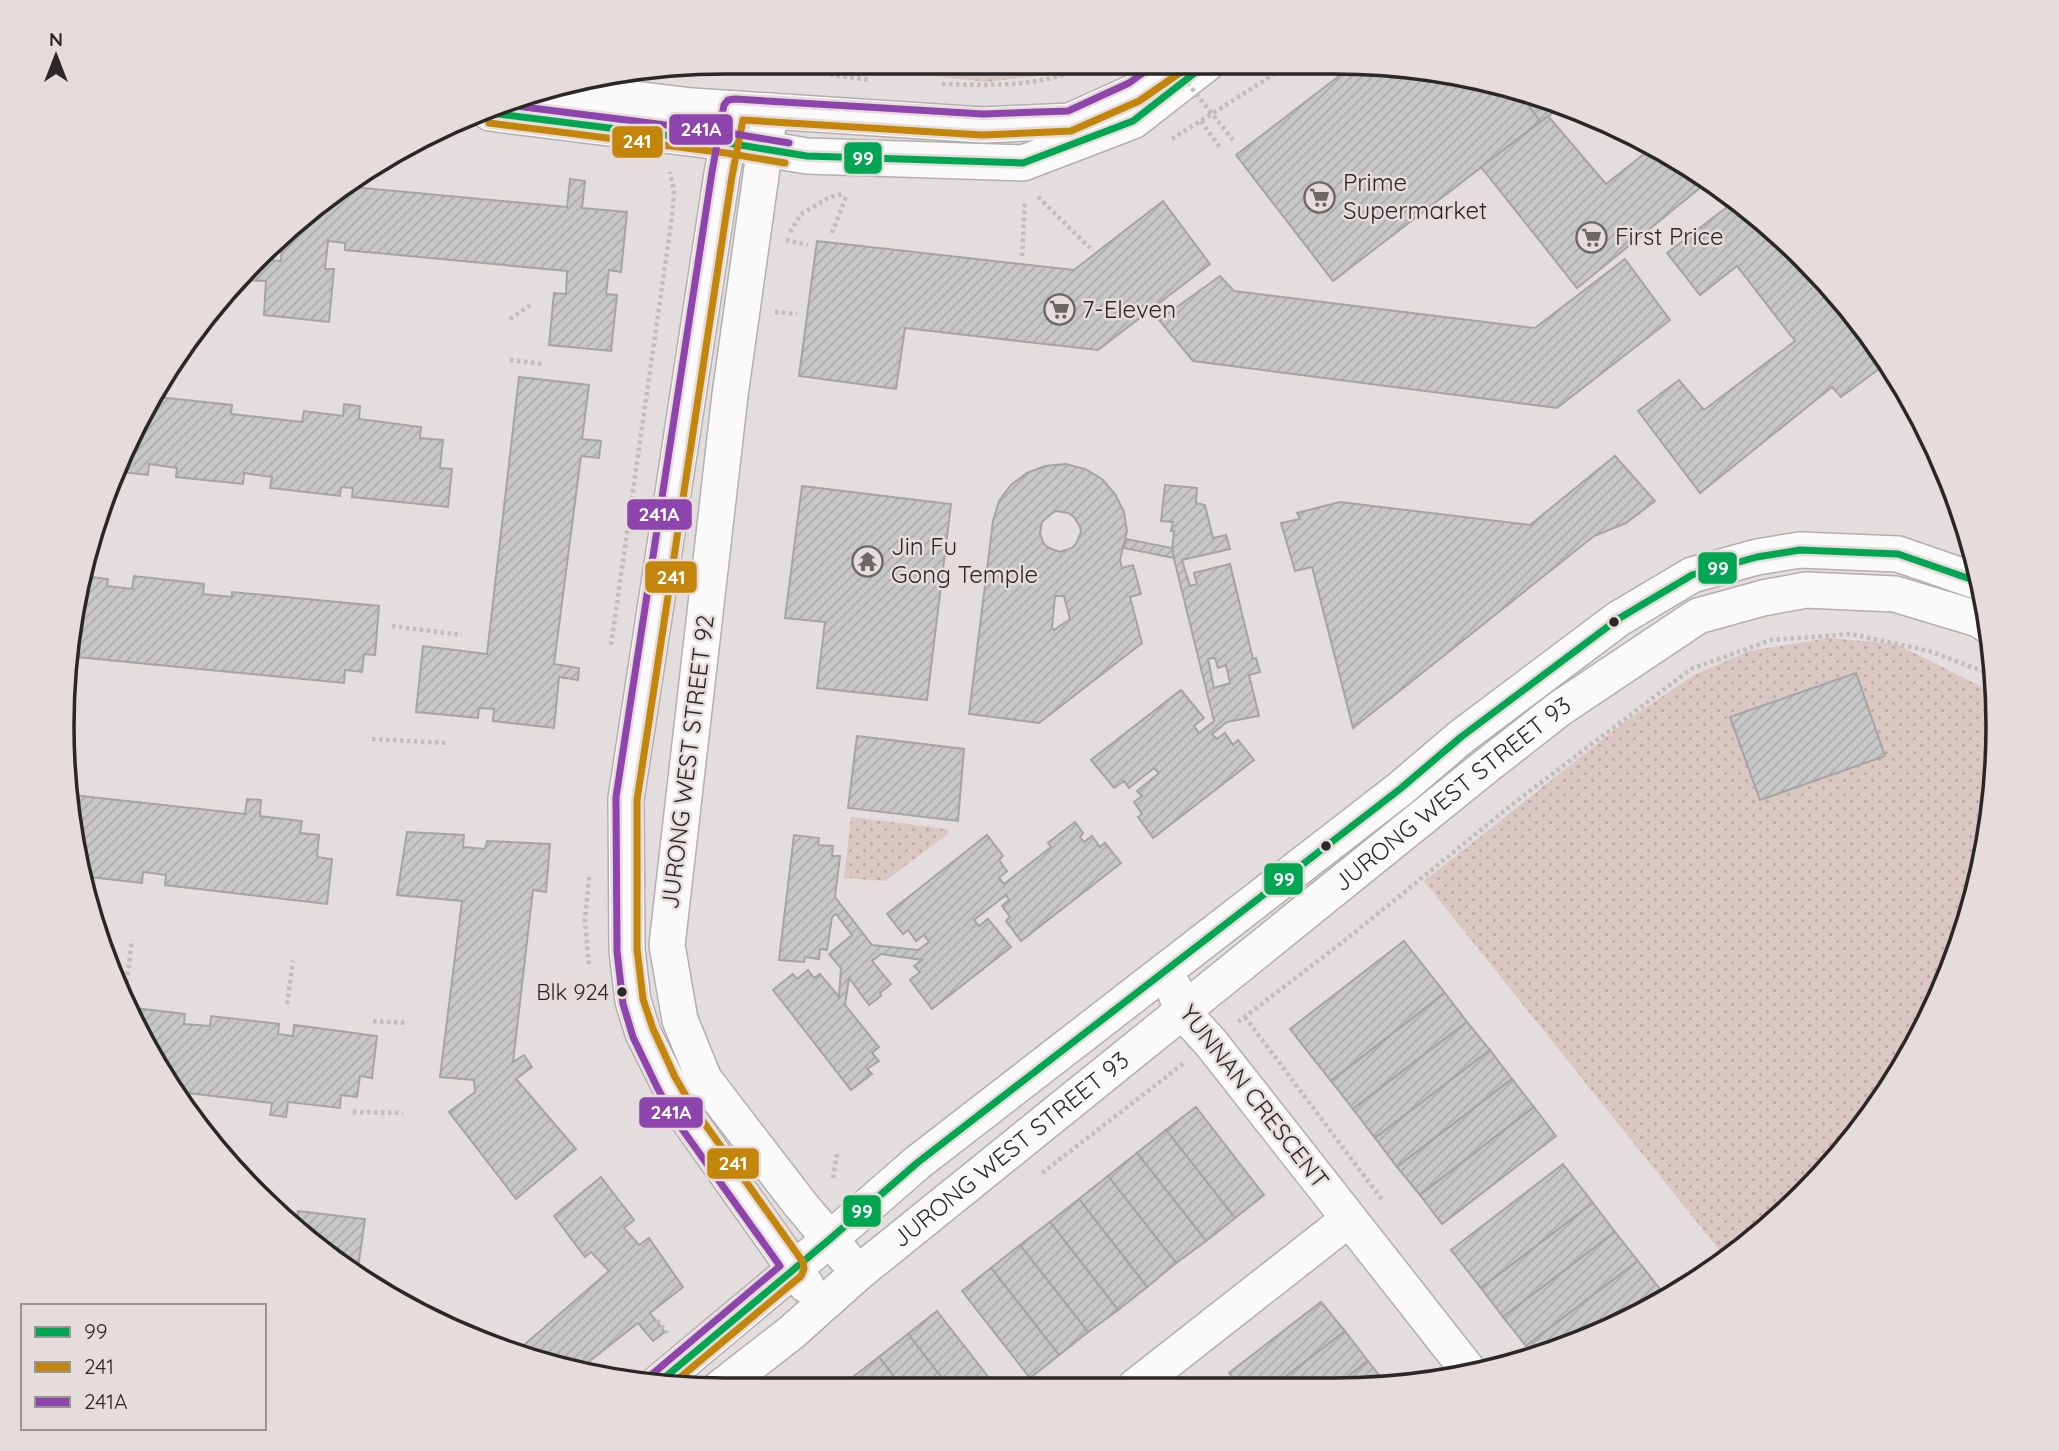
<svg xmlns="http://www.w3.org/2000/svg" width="2059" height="1451" viewBox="0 0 2059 1451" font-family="Quicksand,sans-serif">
  <defs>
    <pattern id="grass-dots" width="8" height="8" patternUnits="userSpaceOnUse" patternTransform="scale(1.75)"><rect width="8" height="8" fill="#dac6c2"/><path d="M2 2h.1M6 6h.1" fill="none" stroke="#bbaaa7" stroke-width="1.8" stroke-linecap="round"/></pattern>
    <pattern id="building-hatch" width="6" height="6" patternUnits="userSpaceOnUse" patternTransform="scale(1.75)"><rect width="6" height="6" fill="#c8c7c8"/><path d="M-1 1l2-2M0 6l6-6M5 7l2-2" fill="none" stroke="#acabac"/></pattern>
  </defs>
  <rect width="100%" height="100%" fill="#e3dedd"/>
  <g fill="url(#grass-dots)">
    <path d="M806,61H1093L1063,73L986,82Z"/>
    <path d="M1829,638L1896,644L1982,687L1994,695L1996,769L1975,897L1929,1019L1861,1130L1772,1225L1724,1256L1424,881L1626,721L1694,675L1749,651Z"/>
    <path d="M851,817L948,829V834L885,881L844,878Z"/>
  </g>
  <g fill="url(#building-hatch)" stroke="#a5a3a4" stroke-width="2" fill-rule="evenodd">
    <path d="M1356,63L1385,66L1394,78L1406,68L1463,74L1538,102L1548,116L1333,281L1236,155Z"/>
    <path d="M1521,96L1557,109L1541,122Z"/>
    <path d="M1548,116L1606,184L1654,146L1666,150L1706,183L1577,288L1481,167Z"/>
    <path d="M570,179L585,181L582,208L627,212L621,272L609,270L606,294L617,295L611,351L549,345L554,293L566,294L567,271L345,250V243L328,241L325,269H334L329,322L264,315L266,281L244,280L245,271L258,259L281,261L282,241H279L342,186L567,207Z"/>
    <path d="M1163,201L1210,264L1098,350L905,328L896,389L799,376L817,241L1074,270Z"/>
    <path d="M1731,204L1808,267L1887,363L1841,397L1832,387L1700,493L1638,411L1679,380L1704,410L1795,341L1737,266L1700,295L1667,253Z"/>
    <path d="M1625,259L1670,320L1557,408L1193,361L1159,320L1220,276L1234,291L1535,328Z"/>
    <path d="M519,377L589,385L582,439L601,441L599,458L581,456L554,664L579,668L578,680L559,677L554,728L493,721L494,709L479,708L478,718L416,712L423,646L487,654Z"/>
    <path d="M158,397L232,405L231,414L302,422L304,411L343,416L344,404L360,406L359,419L421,427L420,438L443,440L440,468L452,469L448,507L352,497L353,488L341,487L340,496L270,488L272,477L244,473L243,484L176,477L177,468L149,464L148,475L112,471Z"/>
    <path d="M1615,456L1655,501L1626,523L1594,536L1353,728L1312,567L1295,571L1281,523L1300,519L1297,513L1340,502L1530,525Z"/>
    <path d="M1065,464L1085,469L1102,479L1115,494L1124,512L1127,531L1120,560L1122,568L1133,565L1141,594L1130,597L1142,643L1039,723L969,714L993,521L999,501L1011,485L1027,473L1045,466ZM1056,511L1068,513L1074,517L1080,527L1081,532L1076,544L1072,548L1060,552L1049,548L1044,544L1040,534L1042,522L1051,514ZM1055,596H1064L1070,619L1054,630L1052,628Z"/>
    <path d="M1165,485L1197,488L1196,503L1205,505L1213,538L1226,535L1230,549L1182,560L1190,586L1197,584L1194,573L1230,564L1253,659L1256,658L1260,672L1249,675L1259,716L1227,722L1212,734L1217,739L1225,733L1233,745L1238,740L1254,760L1153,838L1138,817L1142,814L1134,802L1142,796L1137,791L1159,773L1154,768L1129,788L1124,781L1114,788L1091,760L1181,690L1204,718L1194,726L1199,733L1214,721L1172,551L1174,531H1171L1173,522L1161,521ZM1215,658L1218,668L1226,665L1230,683L1214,688L1208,659Z"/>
    <path d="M802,486L951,504L927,700L817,688L825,622L785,618Z"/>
    <path d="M1126,539L1172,548L1174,558L1124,548Z"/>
    <path d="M84,576L108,579L107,586L132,589L134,576L204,584L203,594L232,597V592L379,606L375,655L364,654L362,672L345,670L344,683L67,656V639Z"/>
    <path d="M1856,673L1885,756L1760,800L1730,717Z"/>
    <path d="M857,736L964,749L958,821L848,808Z"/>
    <path d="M72,795L245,814L247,799L261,800L260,816L302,821L300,833L319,835L317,857L332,859L327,904L165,885L166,875L143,872L142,883L81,876L74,855Z"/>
    <path d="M1075,822L1083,833L1080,837L1084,842L1092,836L1100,847L1105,843L1121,863L1021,941L1006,921L1010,917L1002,906L1009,900L1006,895L974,920L979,926L988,919L1011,947L932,1009L910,980L920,972L914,966L922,960L881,954L872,961L891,984L880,993L881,996L869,1005L849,978L845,1005L879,1047L872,1053L879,1061L867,1069L872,1074L851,1090L773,990L793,974L797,979L808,970L814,978L820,974L839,997L841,968L829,954L852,935L836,914L832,917L827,950L820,949L819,959L805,957L804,962L779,960L794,835L819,838L818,845L833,846L832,856H840L835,897L872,945L918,950L929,942L924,935L916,941L908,930L903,934L887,914L987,835L1003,856L999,860L1007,871L999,878L1004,884L1051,847L1048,843Z"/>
    <path d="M407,832L464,835L463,847L485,849L487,841L550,844L546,892L533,890L513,1062L524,1055L532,1067L516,1079L576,1149L516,1199L449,1112L475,1092L474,1080L440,1077L462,901L397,895Z"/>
    <path d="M1404,941L1445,993L1331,1081L1290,1029Z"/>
    <path d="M1445,993L1467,1022L1353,1109L1331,1081Z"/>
    <path d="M126,1007L185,1014L184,1024L210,1026L211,1016L279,1024L278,1034L293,1036L294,1025L377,1036L372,1078L360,1076L357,1097L341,1095L340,1108L288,1102L286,1117L270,1115L272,1103L179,1092L130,1020Z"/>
    <path d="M1467,1022L1490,1050L1375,1138L1353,1109Z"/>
    <path d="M1490,1050L1512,1079L1397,1167L1375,1138Z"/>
    <path d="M1512,1079L1534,1107L1420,1195L1397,1167Z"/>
    <path d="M1196,1107L1264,1195L1235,1218L1166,1130Z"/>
    <path d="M1534,1107L1556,1136L1442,1224L1420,1195Z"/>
    <path d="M1166,1130L1235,1218L1206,1241L1137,1153Z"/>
    <path d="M1137,1153L1206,1241L1176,1263L1108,1176Z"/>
    <path d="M1563,1164L1593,1203L1481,1288L1451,1250Z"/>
    <path d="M1108,1176L1176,1263L1147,1287L1079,1199Z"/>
    <path d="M601,1177L634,1220L624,1228L639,1245L649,1238L683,1287L650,1313L665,1332L653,1341L638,1323L577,1371L554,1367L515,1353L609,1271L591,1252L585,1257L554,1216Z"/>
    <path d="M1079,1199L1147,1287L1118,1310L1050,1222Z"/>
    <path d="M1593,1203L1615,1232L1503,1317L1481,1288Z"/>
    <path d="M298,1211L365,1219L357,1275L321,1253L295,1228Z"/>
    <path d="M1050,1222L1118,1310L1088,1332L1020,1245Z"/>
    <path d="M1615,1232L1638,1261L1526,1346L1503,1317Z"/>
    <path d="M1020,1245L1088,1332L1059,1355L991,1268Z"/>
    <path d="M1638,1261L1660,1289L1612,1326L1530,1351L1526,1346Z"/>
    <path d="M991,1268L1059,1355L1030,1378L962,1291Z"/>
    <path d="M1660,1289L1665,1296L1627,1321L1612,1326Z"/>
    <path d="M1321,1302L1345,1331L1275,1385H1239L1229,1373Z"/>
    <path d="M937,1311L996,1387H949L908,1334Z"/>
    <path d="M1345,1331L1368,1361L1338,1384L1275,1385Z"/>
    <path d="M908,1334L949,1387H902L879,1357Z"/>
    <path d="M879,1357L902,1387H855L849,1380Z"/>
    <path d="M1368,1361L1386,1384H1338Z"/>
  </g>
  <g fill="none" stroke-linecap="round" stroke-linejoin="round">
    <defs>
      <g id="street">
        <path d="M544,88L692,106L983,125L1070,121L1134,92L1164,71"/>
        <path d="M734,109L722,174L626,799L627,950L633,1001L643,1033L681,1109L806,1285"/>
        <path d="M770,111L730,395L667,945L680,1020L704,1079L800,1204L845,1257"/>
        <path d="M490,113L728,143L807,156L1023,163L1133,121L1210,61"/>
        <path d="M1174,988L1182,1011L1211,1043L1468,1370"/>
        <path d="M657,1384L830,1239L917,1163L1400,789L1461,737L1618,619L1692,575L1757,557L1800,550L1898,554L1979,582"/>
        <path d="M1136,1386L1349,1219"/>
        <path id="s1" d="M720,1388L792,1332L858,1273L1485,767L1559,709L1698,616L1763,598L1806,590L1895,594L1978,619L1989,626"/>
      </g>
    </defs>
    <use href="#street" stroke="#b3afae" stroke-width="38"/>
    <g stroke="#bfbebd" stroke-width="4.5" stroke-dasharray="3.5 3.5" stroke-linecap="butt">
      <path d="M791,61L805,71L870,80"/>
      <path d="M942,84C999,86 1046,87 1098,61"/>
      <path d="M1201,121L1221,149"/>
      <path d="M1172,139L1295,61"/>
      <path d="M1038,197L1090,248"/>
      <path d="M790,232L801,214L830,197L843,194"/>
      <path d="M832,233L847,194"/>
      <path d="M786,240L808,245"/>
      <path d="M1022,256L1025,200"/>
      <path d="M775,312L797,314"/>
      <path d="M510,319L532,304"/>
      <path d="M510,360L543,364"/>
      <path d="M392,626L462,635"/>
      <path d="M611,645L672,217L674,192L670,172"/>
      <path d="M372,739L447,743"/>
      <path d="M589,877L585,920L589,967"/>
      <path d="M126,989L132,940"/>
      <path d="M287,1004L293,961"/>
      <path d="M1245,1017L1383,1201"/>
      <path d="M373,1021L407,1023"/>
      <path d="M1238,1022L1344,941L1514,803L1691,669L1771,640L1851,634L1929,651L1993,675"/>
      <path d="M353,1112L403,1113"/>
      <path d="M1042,1173L1184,1063"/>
      <path d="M833,1178L837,1154"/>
      <path d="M657,1320L667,1333"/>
    </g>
    <use href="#street" stroke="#fbfafa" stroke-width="35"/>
    <path stroke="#bfbebd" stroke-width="4.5" stroke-dasharray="3.5 3.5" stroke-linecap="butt" d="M1170,61L1233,140"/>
    <defs>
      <g id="bus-1">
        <path d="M490,113L728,143L807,156L1023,163L1133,121L1210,61"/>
        <path d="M657,1384L830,1239L917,1163L1400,789L1461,737L1618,619L1692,575L1757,557L1800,550L1898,554L1979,582"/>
      </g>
      <g id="bus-2">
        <path d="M489,123L726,153L785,163"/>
        <path d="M670,1386L801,1276L804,1269L803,1262L690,1103L675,1077L653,1029L643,999L637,949V800L732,176L743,120L982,135L1071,131L1139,101L1184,70"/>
      </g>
      <g id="bus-3">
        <path d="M508,105L729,133L789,143"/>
        <path d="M650,1376L780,1266L672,1115L657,1087L633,1037L623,1004L617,951L616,797L712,172L724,105L728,100L735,99L983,114L1068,111L1129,83L1159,61"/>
      </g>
    </defs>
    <use href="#bus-1" stroke="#e5dcdb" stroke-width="12"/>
    <use href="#bus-2" stroke="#e5dcdb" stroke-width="12"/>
    <use href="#bus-3" stroke="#e5dcdb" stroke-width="12"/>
    <use href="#bus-1" stroke="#00a651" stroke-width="7"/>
    <use href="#bus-2" stroke="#c4860a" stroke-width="7"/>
    <use href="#bus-3" stroke="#8e44ad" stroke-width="7"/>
  </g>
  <defs>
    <symbol id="supermarket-ring" viewBox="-11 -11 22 22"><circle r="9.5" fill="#e5dcdb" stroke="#6b6766" stroke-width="1.5"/><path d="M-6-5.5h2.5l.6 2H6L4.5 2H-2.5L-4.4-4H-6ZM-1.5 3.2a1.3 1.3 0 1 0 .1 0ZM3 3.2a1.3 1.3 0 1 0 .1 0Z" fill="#6b6766"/></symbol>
    <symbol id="temple-ring" viewBox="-11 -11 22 22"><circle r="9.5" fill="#e5dcdb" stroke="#6b6766" stroke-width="1.5"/><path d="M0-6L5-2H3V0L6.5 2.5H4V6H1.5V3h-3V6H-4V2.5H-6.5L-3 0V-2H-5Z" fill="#6b6766"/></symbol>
  </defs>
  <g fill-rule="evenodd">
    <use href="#supermarket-ring" x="1302" y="180" width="35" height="35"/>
    <use href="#supermarket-ring" x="1574" y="220" width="35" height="35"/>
    <use href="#supermarket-ring" x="1042" y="292" width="35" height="35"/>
    <use href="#temple-ring" x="850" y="544" width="35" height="35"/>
  </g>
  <g fill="#2a2726" stroke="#e5dcdb" stroke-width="2.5">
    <circle cx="1614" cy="622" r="6"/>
    <circle cx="1326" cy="846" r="6"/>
    <circle cx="622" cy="992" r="6"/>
  </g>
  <g text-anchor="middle" stroke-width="5" stroke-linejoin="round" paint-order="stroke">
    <g font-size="22" fill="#2a2726" stroke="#e5dcdb" text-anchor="end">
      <text x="609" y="1000">Blk 924</text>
    </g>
    <g font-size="24" fill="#2a2726" stroke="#e5dcdb" text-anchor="start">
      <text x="1343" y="191">Prime<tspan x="1343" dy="28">Supermarket</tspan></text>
      <text x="1615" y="245">First Price</text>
      <text x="1082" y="318">7-Eleven</text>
      <text x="891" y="555">Jin Fu<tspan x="891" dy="28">Gong Temple</tspan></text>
    </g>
    <g font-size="24" fill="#2a2726" stroke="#e5dcdb">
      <text transform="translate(688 762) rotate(-83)" y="8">JURONG WEST STREET 92</text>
      <text dy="8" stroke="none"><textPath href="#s1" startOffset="943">JURONG WEST STREET 93</textPath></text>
      <text transform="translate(1254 1097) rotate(52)" y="8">YUNNAN CRESCENT</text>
      <text dy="8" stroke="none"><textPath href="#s1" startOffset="376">JURONG WEST STREET 93</textPath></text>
    </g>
  </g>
  <path d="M0 0H2059V1451H0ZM726 74H1334A652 652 0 0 1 1986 726V726A652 652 0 0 1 1334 1378H726A652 652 0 0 1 74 726V726A652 652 0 0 1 726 74Z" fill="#e5dcdb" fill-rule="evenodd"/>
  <path fill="none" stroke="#2a2726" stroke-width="3.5" d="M726 74H1334A652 652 0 0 1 1986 726V726A652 652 0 0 1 1334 1378H726A652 652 0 0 1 74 726V726A652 652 0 0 1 726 74Z"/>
  <g stroke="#e5dcdb" stroke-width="2.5">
    <rect x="668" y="113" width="66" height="33" rx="7" fill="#8e44ad"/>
    <rect x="611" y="125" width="53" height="34" rx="7" fill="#c4860a"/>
    <rect x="843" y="141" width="40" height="34" rx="7" fill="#00a651"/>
    <rect x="626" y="498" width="67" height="33" rx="7" fill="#8e44ad"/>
    <rect x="1697" y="551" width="41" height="34" rx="7" fill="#00a651"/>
    <rect x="644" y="560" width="54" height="34" rx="7" fill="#c4860a"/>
    <rect x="1263" y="862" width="41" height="34" rx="7" fill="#00a651"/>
    <rect x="638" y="1096" width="66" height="33" rx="7" fill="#8e44ad"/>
    <rect x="706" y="1147" width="54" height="33" rx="7" fill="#c4860a"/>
    <rect x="842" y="1194" width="40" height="34" rx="7" fill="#00a651"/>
  </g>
  <g font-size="19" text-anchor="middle" font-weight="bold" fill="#fff">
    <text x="701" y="136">241A</text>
    <text x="637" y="148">241</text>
    <text x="863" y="165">99</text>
    <text x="659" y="521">241A</text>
    <text x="1718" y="575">99</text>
    <text x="671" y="584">241</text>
    <text x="1284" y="886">99</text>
    <text x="671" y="1119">241A</text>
    <text x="733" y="1170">241</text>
    <text x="862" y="1218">99</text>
  </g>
  <rect x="21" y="1304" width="245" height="126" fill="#e5dcdb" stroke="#9a9493" stroke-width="2"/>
  <rect x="35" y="1327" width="35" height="10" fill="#00a651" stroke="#9a9493" stroke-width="2"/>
  <text x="84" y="1339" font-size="21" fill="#2a2726">99</text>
  <rect x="35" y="1362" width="35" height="10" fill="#c4860a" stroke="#9a9493" stroke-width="2"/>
  <text x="84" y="1374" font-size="21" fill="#2a2726">241</text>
  <rect x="35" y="1397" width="35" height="10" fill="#8e44ad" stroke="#9a9493" stroke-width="2"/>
  <text x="84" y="1409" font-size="21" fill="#2a2726">241A</text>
  <g transform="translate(56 56)" stroke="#e5dcdb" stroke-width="5" paint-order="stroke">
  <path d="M0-5L12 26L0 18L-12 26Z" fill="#2a2726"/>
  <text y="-10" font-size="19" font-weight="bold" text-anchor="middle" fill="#2a2726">N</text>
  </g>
</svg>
